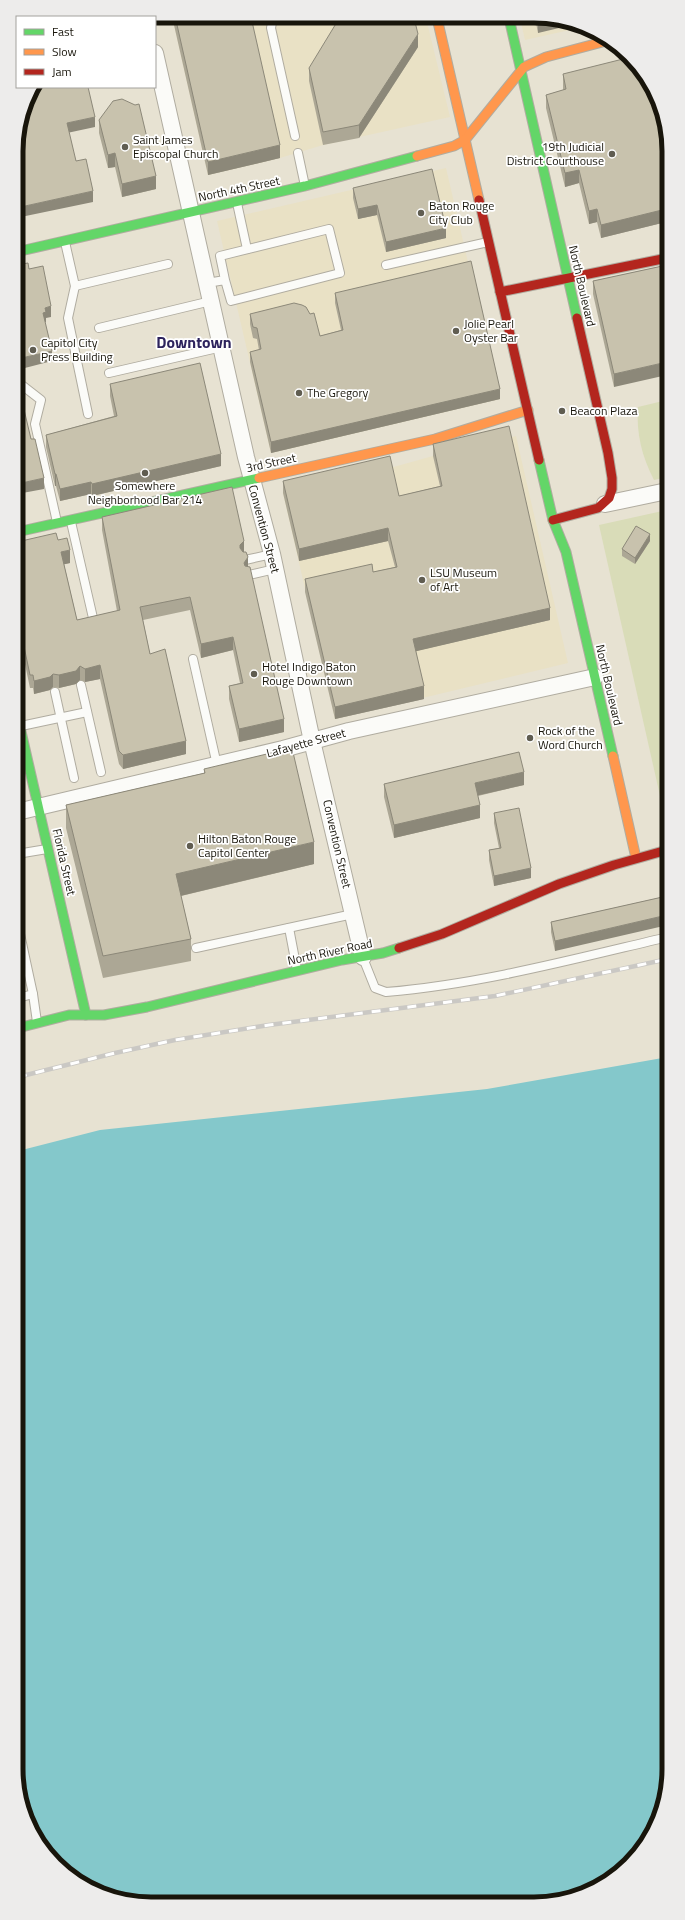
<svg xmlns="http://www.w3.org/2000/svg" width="685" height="1920" viewBox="0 0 685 1920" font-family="'Titillium Web',sans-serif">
  <rect width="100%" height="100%" fill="#e7e2d2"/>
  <g fill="#e9e1c5">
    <path d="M172,16L426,18L450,117L323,145L280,158L208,175Z"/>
    <path d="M520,18L561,19L583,27L525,40Z"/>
    <path d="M446,168L500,399L271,453L217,221Z"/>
    <path d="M516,436L568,663L335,719L283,493L390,468L433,456Z"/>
  </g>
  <g fill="#d9dcb8">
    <path d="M667,400V477L654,480C642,457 636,433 638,407Z"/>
    <path d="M667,510V820L665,818L599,525Z"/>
  </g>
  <path fill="#84c8cb" d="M668,1057L669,1778L659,1821L636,1858L602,1886L561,1901H125L91,1890L56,1865L34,1836L19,1796L18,1151L100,1130L487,1089Z"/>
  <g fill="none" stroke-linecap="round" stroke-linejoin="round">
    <defs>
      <g id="lane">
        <path d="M273,17L271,28L295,136"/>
        <path d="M298,153L305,186"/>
        <path d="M237,203L247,249"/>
        <path d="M65,242L75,286L68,318L88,414"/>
        <path d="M386,265L488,242"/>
        <path d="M207,283L225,280L231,301L340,273L329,229L220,256L225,280"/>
        <path d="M75,286L168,264"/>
        <path d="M99,328L211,301"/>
        <path d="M109,373L222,347"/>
        <path d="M17,385L23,386L41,400L35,424L57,522"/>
        <path d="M71,522L93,618"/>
        <path d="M245,560L272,554"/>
        <path d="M249,575L275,569"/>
        <path d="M193,659L217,765"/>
        <path d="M81,685L101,772"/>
        <path d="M55,692L74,778"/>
        <path d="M21,726L87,712"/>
        <path d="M17,854L47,849"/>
        <path d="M17,920L33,994"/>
        <path d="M289,928L297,970"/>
        <path d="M196,948L353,914"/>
        <path d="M363,958L375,988L386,992C481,984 574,959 668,937"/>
        <path d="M18,998L33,994L37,1022"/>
      </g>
      <g id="street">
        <path d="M155,53L246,457L272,554L312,741L363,957"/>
        <path d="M605,504L667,491"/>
        <path d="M17,812L283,749L349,731L595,677"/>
      </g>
      <g id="fast">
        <path d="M509,18L577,318"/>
        <path d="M16,252L305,186L417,156"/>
        <path d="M539,460L553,520L566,552L613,756"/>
        <path d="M17,532L259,478"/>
        <path d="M17,714L86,1015"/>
        <path d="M18,1028L69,1015H104L147,1007L342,960L383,953L399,948"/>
      </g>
      <g id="slow">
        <path d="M437,18L479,200"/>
        <path d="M417,156L454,146L465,140L524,67L546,57L610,40"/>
        <path d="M259,478L435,439L528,410"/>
        <path d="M613,756L636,858"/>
      </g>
      <g id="jam">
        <path d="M479,200L539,460"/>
        <path d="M500,292L667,258"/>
        <path d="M553,520L598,508L609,498L612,489V478L608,453L577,318"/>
        <path d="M399,948L442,934L559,884L614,865L667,850"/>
      </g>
    </defs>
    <use href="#lane" stroke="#b0aca0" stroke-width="10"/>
    <use href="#street" stroke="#b0aca0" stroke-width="18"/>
    <use href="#fast" stroke="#b0aca0" stroke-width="11"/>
    <use href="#slow" stroke="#b0aca0" stroke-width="11"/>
    <use href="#jam" stroke="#b0aca0" stroke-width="11"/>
    <use href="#lane" stroke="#fbfbf8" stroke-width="8"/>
    <use href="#street" stroke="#fbfbf8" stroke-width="16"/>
    <use href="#fast" stroke="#63d668" stroke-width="9"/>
    <use href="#slow" stroke="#ff974d" stroke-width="9"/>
    <use href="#jam" stroke="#b3261e" stroke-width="9"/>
    <defs>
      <path id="rail" d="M18,1077L115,1053L175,1040L269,1025L495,996L668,959"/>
    </defs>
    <use href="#rail" stroke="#cac8c4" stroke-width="4.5"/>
    <use href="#rail" stroke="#fff" stroke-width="3" stroke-dasharray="9" stroke-linecap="butt"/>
  </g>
  <g fill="#aca795">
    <path d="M174,16L251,17L280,158L208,175L174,25Z"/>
    <path d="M535,18L561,19L538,33Z"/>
    <path d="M418,47L359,138L323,145L309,81V68Z"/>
    <path d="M563,74L666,124V222L601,238L597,222L589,224L579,183L565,187L546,108V95L563,90Z"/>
    <path d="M99,120L156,189L122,197L115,167L108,168L99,133Z"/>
    <path d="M353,188L446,238L386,252L377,215L358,219L353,198Z"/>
    <path d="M667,265L614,387L593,294V281Z"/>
    <path d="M335,293L500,399L271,453L250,362V352L259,350L257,339L253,338L250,324V314L320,336L341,330L335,303Z"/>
    <path d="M110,384L221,466L92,496L91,494L60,501L56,486H55L46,447V435L114,416L110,396Z"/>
    <path d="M433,444L550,620L416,651L424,699L335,719L305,592V579L373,572L395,567L388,541L299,561L283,493V481L399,496L440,486L433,456Z"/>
    <path d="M102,517L244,552L284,732L239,742L229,699V686L240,683L233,650L201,658L190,610L143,620L150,654L186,754L123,769L119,764L100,679L85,682L80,680L76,684L59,688L53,687L50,690L34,694L33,688H30L18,631H17V542L58,540L70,563L64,564L77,620L117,611L102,530Z"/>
    <path d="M650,541L635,564L622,556V549Z"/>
    <path d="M204,769L314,864L181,896L191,939V961L103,978L66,828V805L204,773Z"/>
    <path d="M384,784L524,785L478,796L480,818L394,838L384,797Z"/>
    <path d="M494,813L531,878L494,886L489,860V850L499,848L494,823Z"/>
    <path d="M667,896L555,951L551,932V922Z"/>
  </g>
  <g fill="#8c8879">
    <path d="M543,19H561L576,24L538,33V20Z"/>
    <path d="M418,34V47L359,138V125Z"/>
    <path d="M95,117V127L67,133V123Z"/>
    <path d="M280,145V158L208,175V162Z"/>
    <path d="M115,153V167L108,168V155Z"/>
    <path d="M579,170V183L565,187V173Z"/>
    <path d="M156,176V189L122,197V184Z"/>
    <path d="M93,191V202L16,218V208Z"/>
    <path d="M377,205V215L358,219V209Z"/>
    <path d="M597,209V222L589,224V211Z"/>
    <path d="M666,209V222L601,238V225Z"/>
    <path d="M446,228V238L386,252V242Z"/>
    <path d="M51,306V317L46,318V322L43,323V313L45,308Z"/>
    <path d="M52,351V361L17,370V359Z"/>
    <path d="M667,362V375L614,387V374Z"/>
    <path d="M500,389V399L271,453V442Z"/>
    <path d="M221,454V466L92,496V484Z"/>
    <rect x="55" y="474" width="1" height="12"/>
    <path d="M44,478V489L17,494V484Z"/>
    <path d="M91,482V494L60,501V489Z"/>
    <path d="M388,528V541L299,561V549Z"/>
    <path d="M650,534V541L635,564V558Z"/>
    <path d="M244,541V555L240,558V545Z"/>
    <path d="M70,550V563L61,565V552Z"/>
    <path d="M248,557V570L244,563Z"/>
    <path d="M550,608V620L413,652V639Z"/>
    <rect x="17" y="618" width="1" height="13"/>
    <path d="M233,637V650L201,658V644Z"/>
    <path d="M100,665V679L85,682V669Z"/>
    <path d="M80,666V680L76,684L59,688V675Z"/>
    <path d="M53,674V687L50,690L34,694V681Z"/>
    <path d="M424,686V699L335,719V707Z"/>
    <path d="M284,719V732L239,742V729Z"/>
    <path d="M186,741V754L123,769V755Z"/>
    <path d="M524,772V785L475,796V783Z"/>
    <path d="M480,805V818L394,838V825Z"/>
    <path d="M314,842V864L176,897V874Z"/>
    <path d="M531,868V878L494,886V876Z"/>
    <path d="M667,915L668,925L555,951V941Z"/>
  </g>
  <g fill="#c8c2ad" stroke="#8c8879">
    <path d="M175,16L251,17L280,145L208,162Z"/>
    <path d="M340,17L414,18L418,34L359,125L323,132L309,68Z"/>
    <path d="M631,57L655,91L666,124V209L601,225L597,209L589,211L579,170L565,173L546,95L566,89L563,74Z"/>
    <path d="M33,87H88L95,117L67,123L76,161L86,159L93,191L16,208V142L30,91Z"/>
    <path d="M122,99L135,105L139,104L156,176L122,184L115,153L108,155L99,120L113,101Z"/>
    <path d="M432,169L446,228L386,242L377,205L358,209L353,188Z"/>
    <path d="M471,261L500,389L271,442L250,352L261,349L257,328L253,327L250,314L294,303L302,305L306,307L310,314L314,313L320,336L343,330L335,293Z"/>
    <path d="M28,263L29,269L43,266L51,306L45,308L46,312L43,313L52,351L17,359L16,265Z"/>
    <path d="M667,265V362L614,374L593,281Z"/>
    <path d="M200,363L221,454L92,484L91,482L60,489L56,474H55L46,435L117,416L110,384Z"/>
    <path d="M17,380L31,439H35L44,478L17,484Z"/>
    <path d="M509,426L550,608L413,639L424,686L335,707L305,579L372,564L373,572L397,567L388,528L299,549L283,481L390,456L399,496L442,486L433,444Z"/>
    <path d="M232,487L244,541L240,545V548L243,552H246L248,557L244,563L245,566L250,567L284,719L239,729L229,686L243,683L233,637L201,644L190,597L140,607L150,654L165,649L186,741L123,755L119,751L100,665L85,669L80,666L76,671L59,675L53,674L50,677L34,681L33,675H30L18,618H17V542L56,533L58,540L67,538L70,550L61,552L77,620L120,610L102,517Z"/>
    <path d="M636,526L650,534L635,558L622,549Z"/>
    <path d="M292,748L314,842L176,874L191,939L103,956L66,805L205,773L204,769Z"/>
    <path d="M519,752L524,772L475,783L480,805L394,825L384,784Z"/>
    <path d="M519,808L531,868L494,876L489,850L501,848L494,813Z"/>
    <path d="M667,896V915L555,941L551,922Z"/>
  </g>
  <g fill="#605d51" stroke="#fff" stroke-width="1.5">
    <circle cx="125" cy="147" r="4"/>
    <circle cx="612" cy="154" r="4"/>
    <circle cx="421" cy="213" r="4"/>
    <circle cx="456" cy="331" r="4"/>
    <circle cx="33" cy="350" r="4"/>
    <circle cx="299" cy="393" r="4"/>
    <circle cx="562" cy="411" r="4"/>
    <circle cx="145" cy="473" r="4"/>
    <circle cx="422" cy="580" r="4"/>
    <circle cx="254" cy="674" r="4"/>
    <circle cx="530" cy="738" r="4"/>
    <circle cx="190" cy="846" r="4"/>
  </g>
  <g text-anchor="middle" stroke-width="3.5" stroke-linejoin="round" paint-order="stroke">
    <g font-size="12" fill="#18150b" stroke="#fff" text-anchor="start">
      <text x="133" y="144">Saint James<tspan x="133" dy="14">Episcopal Church</tspan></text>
      <text x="604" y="151" text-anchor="end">19th Judicial<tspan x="604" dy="14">District Courthouse</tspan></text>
      <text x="429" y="210">Baton Rouge<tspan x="429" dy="14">City Club</tspan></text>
      <text x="464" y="328">Jolie Pearl<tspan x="464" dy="14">Oyster Bar</tspan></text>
      <text x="41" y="347">Capitol City<tspan x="41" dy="14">Press Building</tspan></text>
      <text x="307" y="397">The Gregory</text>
      <text x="570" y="415">Beacon Plaza</text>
      <text x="145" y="490" text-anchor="middle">Somewhere<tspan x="145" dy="14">Neighborhood Bar 214</tspan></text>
      <text x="430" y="577">LSU Museum<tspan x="430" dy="14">of Art</tspan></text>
      <text x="262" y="671">Hotel Indigo Baton<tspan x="262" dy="14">Rouge Downtown</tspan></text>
      <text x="538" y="735">Rock of the<tspan x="538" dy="14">Word Church</tspan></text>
      <text x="198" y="843">Hilton Baton Rouge<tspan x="198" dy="14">Capitol Center</tspan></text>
    </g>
    <g font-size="12" fill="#18150b" stroke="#fff">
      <text transform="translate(239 189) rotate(-12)" y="4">North 4th Street</text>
      <text transform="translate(582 286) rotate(77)" y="4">North Boulevard</text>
      <text transform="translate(271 463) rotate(-12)" y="4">3rd Street</text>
      <text transform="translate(264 529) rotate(75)" y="4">Convention Street</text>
      <text transform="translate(609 685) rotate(77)" y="4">North Boulevard</text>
      <text transform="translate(306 743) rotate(-15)" y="4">Lafayette Street</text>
      <text transform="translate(337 844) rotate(77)" y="4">Convention Street</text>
      <text transform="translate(64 862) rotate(77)" y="4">Florida Street</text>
      <text transform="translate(330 952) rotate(-12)" y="4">North River Road</text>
    </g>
    <g font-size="16" font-weight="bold" fill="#2d235d" stroke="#fff">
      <text x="194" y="348">Downtown</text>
    </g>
  </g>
  <path d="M0 0H685V1920H0ZM151 23H534A128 128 0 0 1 662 151V1769A128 128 0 0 1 534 1897H151A128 128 0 0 1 23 1769V151A128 128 0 0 1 151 23Z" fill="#edeceb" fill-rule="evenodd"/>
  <path fill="none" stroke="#18150b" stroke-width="5" d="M151 23H534A128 128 0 0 1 662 151V1769A128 128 0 0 1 534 1897H151A128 128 0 0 1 23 1769V151A128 128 0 0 1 151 23Z"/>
  <rect x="16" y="16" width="140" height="72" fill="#ffffff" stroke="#a3a19d"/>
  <rect x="24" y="29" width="20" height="6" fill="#63d668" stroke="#a3a19d"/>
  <text x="52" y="36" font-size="12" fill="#18150b">Fast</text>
  <rect x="24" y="49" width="20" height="6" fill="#ff974d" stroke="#a3a19d"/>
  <text x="52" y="56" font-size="12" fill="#18150b">Slow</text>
  <rect x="24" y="69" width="20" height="6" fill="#b3261e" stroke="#a3a19d"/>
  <text x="52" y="76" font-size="12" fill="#18150b">Jam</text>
</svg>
